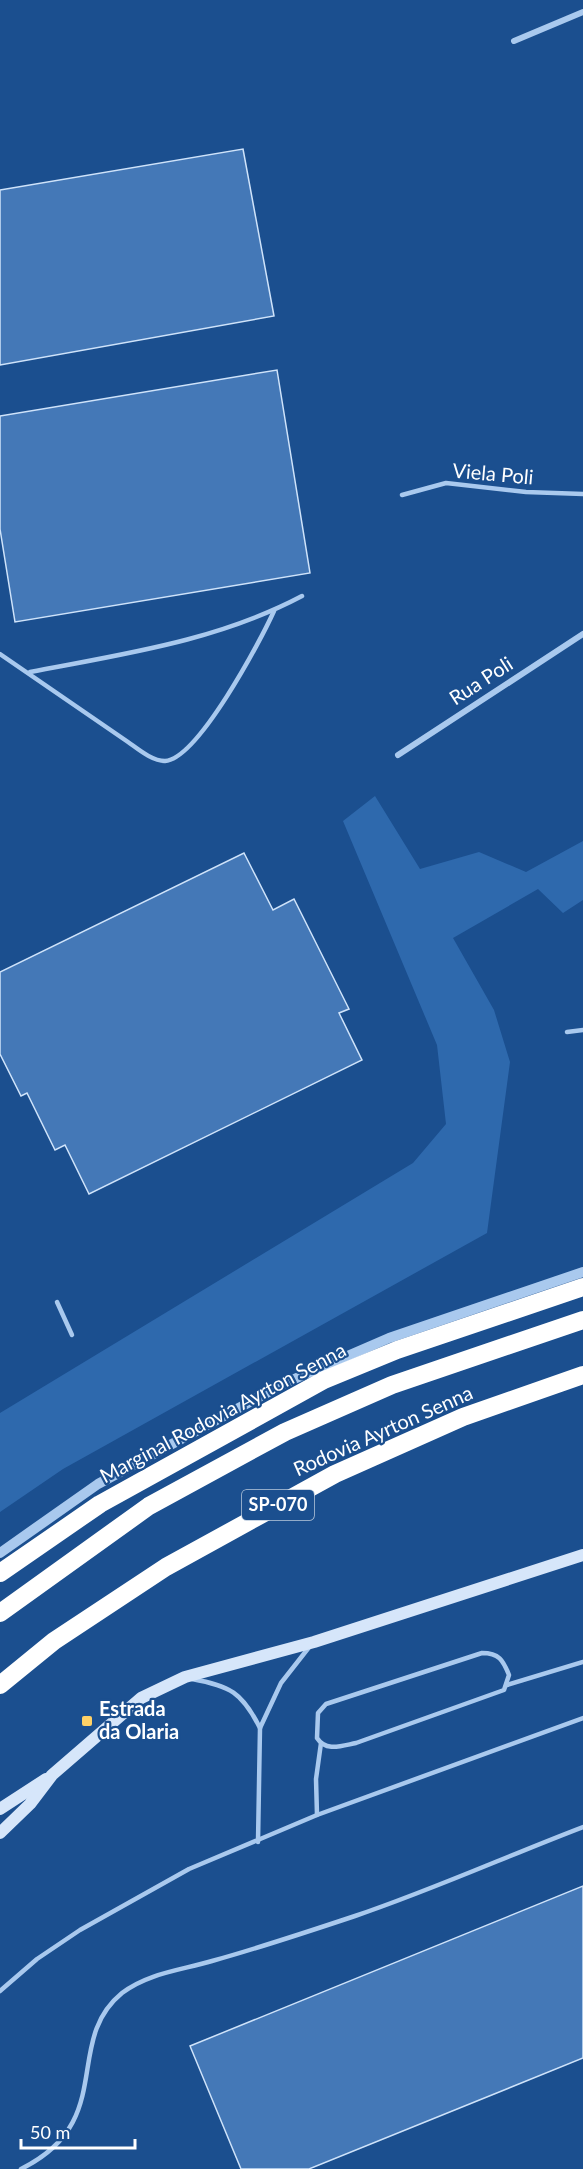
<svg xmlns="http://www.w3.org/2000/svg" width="583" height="2169" viewBox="0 0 583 2169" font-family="Lato,sans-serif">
  <rect width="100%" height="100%" fill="#1b4f8f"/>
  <path fill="#2e69ad" d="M375,796L420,869L479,852L526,872L583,841V900L563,913L538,889L453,938L494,1010L510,1062L487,1233L63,1469L0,1512V1413L413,1163L446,1124L437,1045L343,821Z"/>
  <g fill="#4478b7" stroke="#cfe3fa" stroke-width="1.5">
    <path d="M243,149L274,316L0,365V190Z"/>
    <path d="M277,370L310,573L15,622L0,529V416Z"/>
    <path d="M244,853L273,910L294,899L349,1009L339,1013L362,1060L89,1194L65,1145L55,1150L27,1093L21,1096L0,1054V972Z"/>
    <path d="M583,1886V2058L309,2169H241L190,2046Z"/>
  </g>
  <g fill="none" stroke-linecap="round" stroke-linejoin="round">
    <g stroke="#a9c9ee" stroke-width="4.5">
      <path d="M402,495L446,483L526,492L583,494"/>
      <path d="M0,654L128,742C138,749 152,761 165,761C198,759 261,640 274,611"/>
      <path d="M30,672C123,654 217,641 302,596"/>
      <path d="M567,1032L583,1030"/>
      <path d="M57,1302L72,1335"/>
      <path d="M482,1653C499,1653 503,1660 509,1675L504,1690L356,1743C341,1746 326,1752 317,1738L318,1713L326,1704Z"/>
      <path d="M192,1679C230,1686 242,1692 260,1728"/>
      <path d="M507,1685L583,1662"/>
      <path d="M317,1815L316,1779L321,1743"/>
      <path d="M258,1842L260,1728L281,1683L310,1646"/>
      <path d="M0,1991L37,1959L80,1930L189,1869L317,1815L583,1718"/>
      <path d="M21,2169C118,2121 62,2042 122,1993C148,1973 182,1970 212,1961C259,1948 307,1932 355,1916C432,1890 507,1856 583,1827"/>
    </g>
    <g stroke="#a9c9ee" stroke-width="6">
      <path d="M514,41L583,12"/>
      <path d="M398,755L583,634"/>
    </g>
    <path stroke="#a9c9ee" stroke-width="10" d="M0,1553L98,1484L285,1383L389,1338L583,1272"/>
    <g stroke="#d6e6fa" stroke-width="12">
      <path d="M0,1809L46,1779"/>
      <path d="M0,1833L30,1804L52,1775L141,1698L185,1677L314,1642L583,1555"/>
    </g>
    <g stroke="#fff" stroke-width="18">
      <path d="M0,1573L100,1504L324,1380L397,1350L583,1287"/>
      <path d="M0,1613L149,1506L285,1432L392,1385L583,1320"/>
      <path d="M0,1685L54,1641L166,1567L335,1474L463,1417L583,1375"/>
    </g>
  </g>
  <rect fill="#ffd166" stroke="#1b4f8f" stroke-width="2" x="81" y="1715" width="12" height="12" rx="3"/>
  <g text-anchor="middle" stroke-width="4.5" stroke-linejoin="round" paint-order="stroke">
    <rect fill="#1b4f8f" stroke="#bbcadd" stroke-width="1.5" x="242" y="1490" width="72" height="30" rx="4.5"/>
    <g font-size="18" font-weight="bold" fill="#fff">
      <text x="278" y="1511">SP-070</text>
    </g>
    <g font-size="20" fill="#fff" stroke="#1b4f8f">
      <text transform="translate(493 474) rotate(5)" y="7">Viela Poli</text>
      <text transform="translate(481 681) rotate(-33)" y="7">Rua Poli</text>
      <text transform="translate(223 1413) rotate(-28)" y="7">Marginal Rodovia Ayrton Senna</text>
      <text transform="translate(383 1431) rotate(-24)" y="7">Rodovia Ayrton Senna</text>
    </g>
    <g font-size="20" font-weight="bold" fill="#fff" stroke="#1b4f8f" text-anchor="start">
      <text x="99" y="1716">Estrada<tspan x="99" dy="23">da Olaria</tspan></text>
    </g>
  </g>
  <path d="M21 2139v9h114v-9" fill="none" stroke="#ffffff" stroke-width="3"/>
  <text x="30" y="2139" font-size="18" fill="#ffffff" stroke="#1b4f8f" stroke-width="4.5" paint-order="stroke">50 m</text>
</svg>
